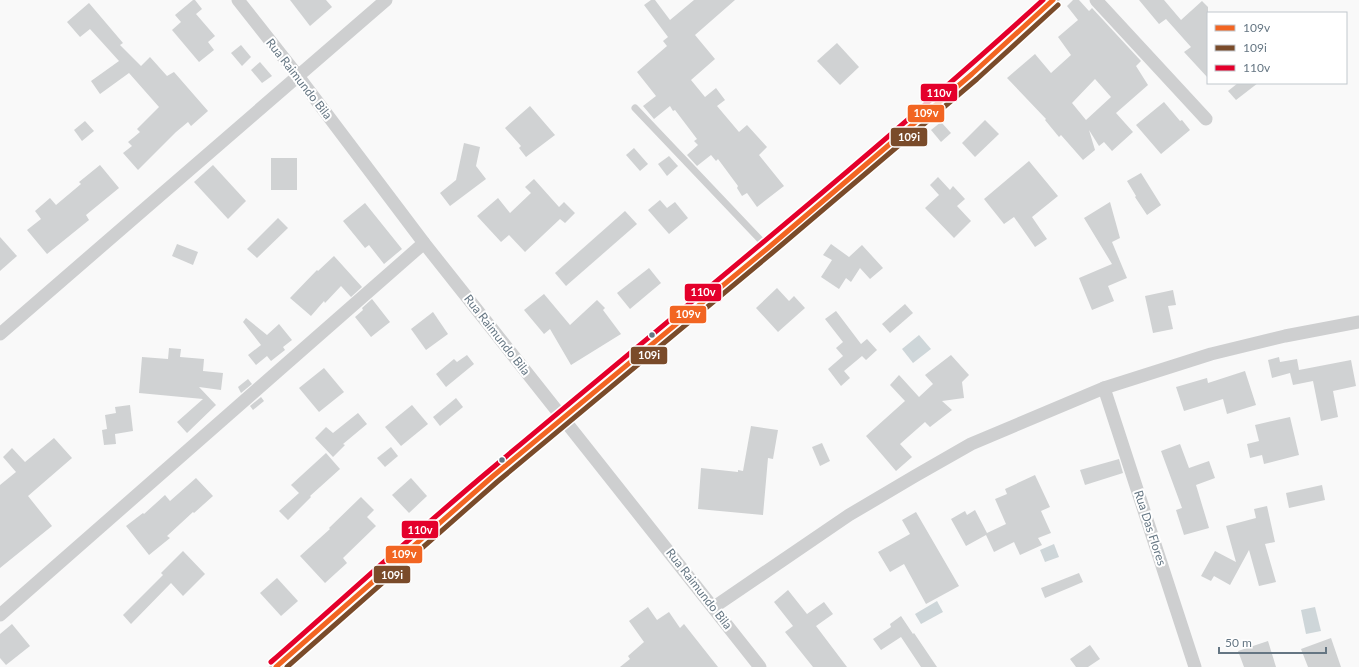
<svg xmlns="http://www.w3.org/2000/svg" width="1359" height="667" viewBox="0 0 1359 667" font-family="Lato,sans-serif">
  <rect width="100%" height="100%" fill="#f9f9f9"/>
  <g fill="#ced6d9">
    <path d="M919,335L931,349L913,363L902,349Z"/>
    <path d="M1054,544L1059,557L1045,562L1040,550Z"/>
    <path d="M937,601L943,612L921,624L915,614Z"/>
    <path d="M1315,607L1321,631L1306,634L1301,610Z"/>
  </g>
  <g fill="#d0d2d3" fill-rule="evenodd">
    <path d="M193,0H195L202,9L196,14L215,36L208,42L214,50L199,62L172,30L181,22L175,15Z"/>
    <path d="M290,0H326L332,7L310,26Z"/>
    <path d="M651,0H655L670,20L694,0H735L695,35L715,59L691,80L705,97L716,88L725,100L717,106L739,132L747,125L767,147L759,155L784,186L757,207L747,193L742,196L737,188L738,186L718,159L716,161L711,155L697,166L687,155L698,145L694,141L697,139L675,110L673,111L670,106L654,119L643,106L656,96L637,72L667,46L663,41L668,37L644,5Z"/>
    <path d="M1073,0H1079L1089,11L1092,8L1141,61L1136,66L1148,85L1116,113L1133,132L1112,151L1104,142L1099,146L1089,130L1095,150L1083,160L1061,135L1059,137L1045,120L1046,119L1007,78L1035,54L1051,73L1071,55L1058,37L1078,20L1067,6ZM1095,79L1111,97L1086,120L1072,103Z"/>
    <path d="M1139,0H1164L1181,20L1202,1L1208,7V78L1184,52L1191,47L1166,19L1159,24Z"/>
    <path d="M89,3L123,43L120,45L141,66L150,57L167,76L174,72L208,111L191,126L188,122L176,132L138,170L123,153L132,146L128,142L140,132L137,129L159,107L129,73L100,94L91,81L119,61L90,29L80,37L67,22Z"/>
    <path d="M837,43L859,67L840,85L817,61Z"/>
    <path d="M241,45L251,57L242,66L231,53Z"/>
    <path d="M260,62L272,76L262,83L251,70Z"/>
    <path d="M1238,83H1258L1236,100L1228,91Z"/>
    <path d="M1164,102L1180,121L1182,120L1190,130L1161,154L1136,125Z"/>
    <path d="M530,106L555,135L526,157L519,148L521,146L505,128Z"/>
    <path d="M985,120L999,134L975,157L962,143Z"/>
    <path d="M85,121L94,131L82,141L74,130Z"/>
    <path d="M941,122L951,133L941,142L931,130Z"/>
    <path d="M464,143L480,147L476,166L486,179L450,206L440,193L456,180Z"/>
    <path d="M634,148L648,164L640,171L626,155Z"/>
    <path d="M669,156L678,166L667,176L658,164Z"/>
    <rect x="271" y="158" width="26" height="32"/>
    <path d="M1029,161L1058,196L1032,217L1047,239L1035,247L1014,217L1004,224L984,199Z"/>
    <path d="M100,165L119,188L86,215L89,220L47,254L27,230L41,219L35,211L50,198L56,205L81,184L79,182Z"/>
    <path d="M213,165L246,201L228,219L194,182Z"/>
    <path d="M1141,173L1161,205L1147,215L1135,197L1136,196L1127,181Z"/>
    <path d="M938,177L950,190L953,186L965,199L957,206L971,221L954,238L925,208L939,195L930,185Z"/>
    <path d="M534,179L559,207L564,202L575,213L565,223L560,219L525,252L509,235L501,242L477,216L498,198L510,213L531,193L525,187Z"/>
    <path d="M660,200L667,208L675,202L688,218L669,234L648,210Z"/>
    <path d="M1110,202L1120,238L1112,242L1127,278L1108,286L1114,301L1092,310L1079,278L1112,264L1084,218Z"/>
    <path d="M365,203L402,249L384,264L369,245L365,248L343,221Z"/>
    <path d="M625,211L637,224L566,286L555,273Z"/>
    <path d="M278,218L288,228L257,258L247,249Z"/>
    <path d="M0,237L17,256L0,271Z"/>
    <path d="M177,244L198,252L193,265L172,256Z"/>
    <path d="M831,244L849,257L862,245L883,268L870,279L860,268L851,282L846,278L839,289L821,277L832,260L823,255Z"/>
    <path d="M334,256L362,287L351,297L341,286L325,303L324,301L311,316L290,298L317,270L318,271Z"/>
    <path d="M649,268L661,283L630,309L617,293Z"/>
    <path d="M777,288L789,301L794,296L805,308L778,332L756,308Z"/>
    <path d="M1173,290L1176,305L1168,306L1173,329L1153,333L1145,296Z"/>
    <path d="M544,294L570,325L597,300L605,308L603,310L621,334L571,365L550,329L544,334L524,310Z"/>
    <path d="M372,299L390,322L371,337L355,317L363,310L362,308Z"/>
    <path d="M905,304L913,313L890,333L882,324Z"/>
    <path d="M836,311L861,344L867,339L877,350L866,360L862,356L844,371L850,378L841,386L828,369L843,356L836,348L843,342L825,319Z"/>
    <path d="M433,312L448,334L426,350L411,329Z"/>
    <path d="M246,318L267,335L279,324L292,340L283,347L285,350L271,361L267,356L256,365L248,355L261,345L243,322Z"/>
    <path d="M169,348L181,349L180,357L204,359L203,371L223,373L221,390L199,387L216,405L187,433L177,422L203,399L139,393L142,357L168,359Z"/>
    <path d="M467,355L474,364L446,387L436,374L454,359L457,362Z"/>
    <path d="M951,355L969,375L962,382L964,398L942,401L952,410L930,427L925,422L900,444L912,457L896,471L866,436L905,401L890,385L899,375L919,397L933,384L925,375Z"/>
    <path d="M1279,357L1280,362L1297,359L1299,370L1351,360L1356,386L1333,391L1338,417L1321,421L1313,381L1293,385L1290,373L1272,378L1268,360Z"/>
    <path d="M324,368L344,392L319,412L299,388Z"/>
    <path d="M1245,371L1256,405L1227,414L1223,399L1184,411L1176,387L1207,378L1208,383Z"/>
    <path d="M248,379L252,384L241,393L238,387Z"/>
    <path d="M261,397L264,401L253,410L250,406Z"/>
    <path d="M456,398L463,407L440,426L433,417Z"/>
    <path d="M130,405L133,431L115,434L116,444L104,445L102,430L107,429L105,415L116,413L115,407Z"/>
    <path d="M412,405L428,424L401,446L385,427Z"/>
    <path d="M358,413L367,424L343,444L345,445L333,457L315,438L326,427L333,433Z"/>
    <path d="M1290,417L1299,455L1264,464L1262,455L1250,458L1247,444L1259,441L1255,425Z"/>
    <path d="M751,426L778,430L773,459L768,458L763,515L698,509L701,468L738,472V470L743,471Z"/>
    <path d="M54,438L72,458L28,496L52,526L0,568V485L16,472L3,457L12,448L25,462Z"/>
    <path d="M822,443L830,461L820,466L812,447Z"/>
    <path d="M1180,444L1189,468L1209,461L1215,478L1196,485L1209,528L1184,535L1176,510L1182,508L1161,451Z"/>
    <path d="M391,447L398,456L385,467L377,458Z"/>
    <path d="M326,453L340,469L310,496L311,497L288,520L279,511L299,493L291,485Z"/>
    <path d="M1119,459L1123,473L1085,485L1080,470Z"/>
    <path d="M1035,475L1050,507L1041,511L1051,533L1038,538L1042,545L1020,555L1014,542L994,552L986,535L966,546L951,519L965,511L967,515L975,510L987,533L1006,524L995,499L1007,494L1005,489Z"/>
    <path d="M196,478L213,496L194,513L193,512L167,536L170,538L149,555L126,526L143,513L144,514L165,495L170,501Z"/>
    <path d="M411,478L427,496L409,513L392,495Z"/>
    <path d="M1322,485L1325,500L1289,508L1286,493Z"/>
    <path d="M361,497L374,510L367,517L376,526L343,558L347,563L325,583L300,556L330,529L329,528Z"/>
    <path d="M1267,506L1275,542L1265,544L1276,582L1259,586L1249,550L1230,585L1214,576L1211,581L1201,576L1215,551L1236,562L1226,526L1256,518L1254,509Z"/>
    <path d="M916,512L959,586L926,604L904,564L890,572L878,552L910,534L902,520Z"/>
    <path d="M183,551L205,574L183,596L171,583L131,624L123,615L163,575L161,573Z"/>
    <path d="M1079,573L1083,582L1045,598L1041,588Z"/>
    <path d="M277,578L298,601L281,616L260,593Z"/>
    <path d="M788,590L807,614L824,602L833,614L816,626L847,667H813L785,632L793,626L774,602Z"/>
    <path d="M648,607L657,620L669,612L680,628L684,624L718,667H620L630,659L628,656L644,642L629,621Z"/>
    <path d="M901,616L913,634L914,633L937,667H921L901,637L881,650L873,639L891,627L890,624Z"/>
    <path d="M12,624L30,646L6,665L0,658V634Z"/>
    <path d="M1331,638L1341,667H1308L1301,649Z"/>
    <path d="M1268,641L1276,667H1244L1238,651Z"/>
    <path d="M1090,645L1100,659L1088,667H1076L1070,659Z"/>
  </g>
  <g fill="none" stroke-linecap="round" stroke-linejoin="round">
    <path stroke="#cecfd0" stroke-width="7" d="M635,108L768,248"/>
    <g stroke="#cecfd0" stroke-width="13">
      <path d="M238,0L298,76L424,243L760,667"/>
      <path d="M1096,0L1206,119"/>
      <path d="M0,334L386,0"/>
      <path d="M1104,388L1195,667"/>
      <path d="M714,607L849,515L915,476L971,444L1104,388L1211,354L1285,336L1359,322"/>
      <path d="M0,615L424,243"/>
      <path d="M276,667L492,477L768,248L972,74L1053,0"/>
    </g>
    <defs>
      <path id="bus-1" d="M276,667L492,477L768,248L972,74L1053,0"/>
      <path id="bus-2" d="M287,667L497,482L772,253L977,79L1058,5"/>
      <path id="bus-3" d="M271,662C344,598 416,532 490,470C675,314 864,163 1043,0"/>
    </defs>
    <use href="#bus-1" stroke="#fff" stroke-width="8"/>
    <use href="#bus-2" stroke="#fff" stroke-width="8"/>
    <use href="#bus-3" stroke="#fff" stroke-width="8"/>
    <use href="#bus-1" stroke="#f26522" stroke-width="5"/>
    <use href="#bus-2" stroke="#7a4b2a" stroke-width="5"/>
    <use href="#bus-3" stroke="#e4002b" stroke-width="5"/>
  </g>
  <g fill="#657683" stroke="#fff" stroke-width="1.5">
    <circle cx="652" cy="335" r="3.5"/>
    <circle cx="502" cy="460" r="3.5"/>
  </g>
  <g text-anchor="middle" stroke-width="4" stroke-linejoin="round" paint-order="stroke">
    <g font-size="12" fill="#657683" stroke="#fff">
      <text transform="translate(299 79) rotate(52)" y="4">Rua Raimundo Bila</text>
      <text transform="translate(497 335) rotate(52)" y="4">Rua Raimundo Bila</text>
      <text transform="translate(1150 528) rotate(72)" y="4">Rua Das Flores</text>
      <text transform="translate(699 589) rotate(52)" y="4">Rua Raimundo Bila</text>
    </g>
  </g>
  <g stroke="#fff" stroke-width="1.5">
    <rect x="920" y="83" width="38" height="19" rx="4" fill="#e4002b"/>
    <rect x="907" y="104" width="38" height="19" rx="4" fill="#f26522"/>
    <rect x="890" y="127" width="38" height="20" rx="4" fill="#7a4b2a"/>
    <rect x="684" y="283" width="38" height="19" rx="4" fill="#e4002b"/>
    <rect x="669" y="305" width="38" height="19" rx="4" fill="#f26522"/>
    <rect x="630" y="346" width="38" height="19" rx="4" fill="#7a4b2a"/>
    <rect x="401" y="520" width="38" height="19" rx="4" fill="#e4002b"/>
    <rect x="385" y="545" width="38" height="19" rx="4" fill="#f26522"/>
    <rect x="373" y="565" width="38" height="19" rx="4" fill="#7a4b2a"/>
  </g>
  <g font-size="11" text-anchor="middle" font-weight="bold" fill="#fff">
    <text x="939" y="97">110v</text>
    <text x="926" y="117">109v</text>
    <text x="909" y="141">109i</text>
    <text x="703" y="296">110v</text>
    <text x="688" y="318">109v</text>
    <text x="649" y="359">109i</text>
    <text x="420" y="534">110v</text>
    <text x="404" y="558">109v</text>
    <text x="392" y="579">109i</text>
  </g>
  <rect x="1207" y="12" width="140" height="72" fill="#ffffff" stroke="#c1c8cd"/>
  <rect x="1215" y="25" width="20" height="6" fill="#f26522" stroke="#c1c8cd"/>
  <text x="1243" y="32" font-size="12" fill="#657683">109v</text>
  <rect x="1215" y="45" width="20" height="6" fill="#7a4b2a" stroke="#c1c8cd"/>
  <text x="1243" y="52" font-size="12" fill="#657683">109i</text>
  <rect x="1215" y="65" width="20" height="6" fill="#e4002b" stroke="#c1c8cd"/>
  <text x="1243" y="72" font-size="12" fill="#657683">110v</text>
  <path d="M1219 647v6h107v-6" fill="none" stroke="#657683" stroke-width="2"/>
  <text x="1225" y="647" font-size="12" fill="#657683" stroke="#ffffff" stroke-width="3" paint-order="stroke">50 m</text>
</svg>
